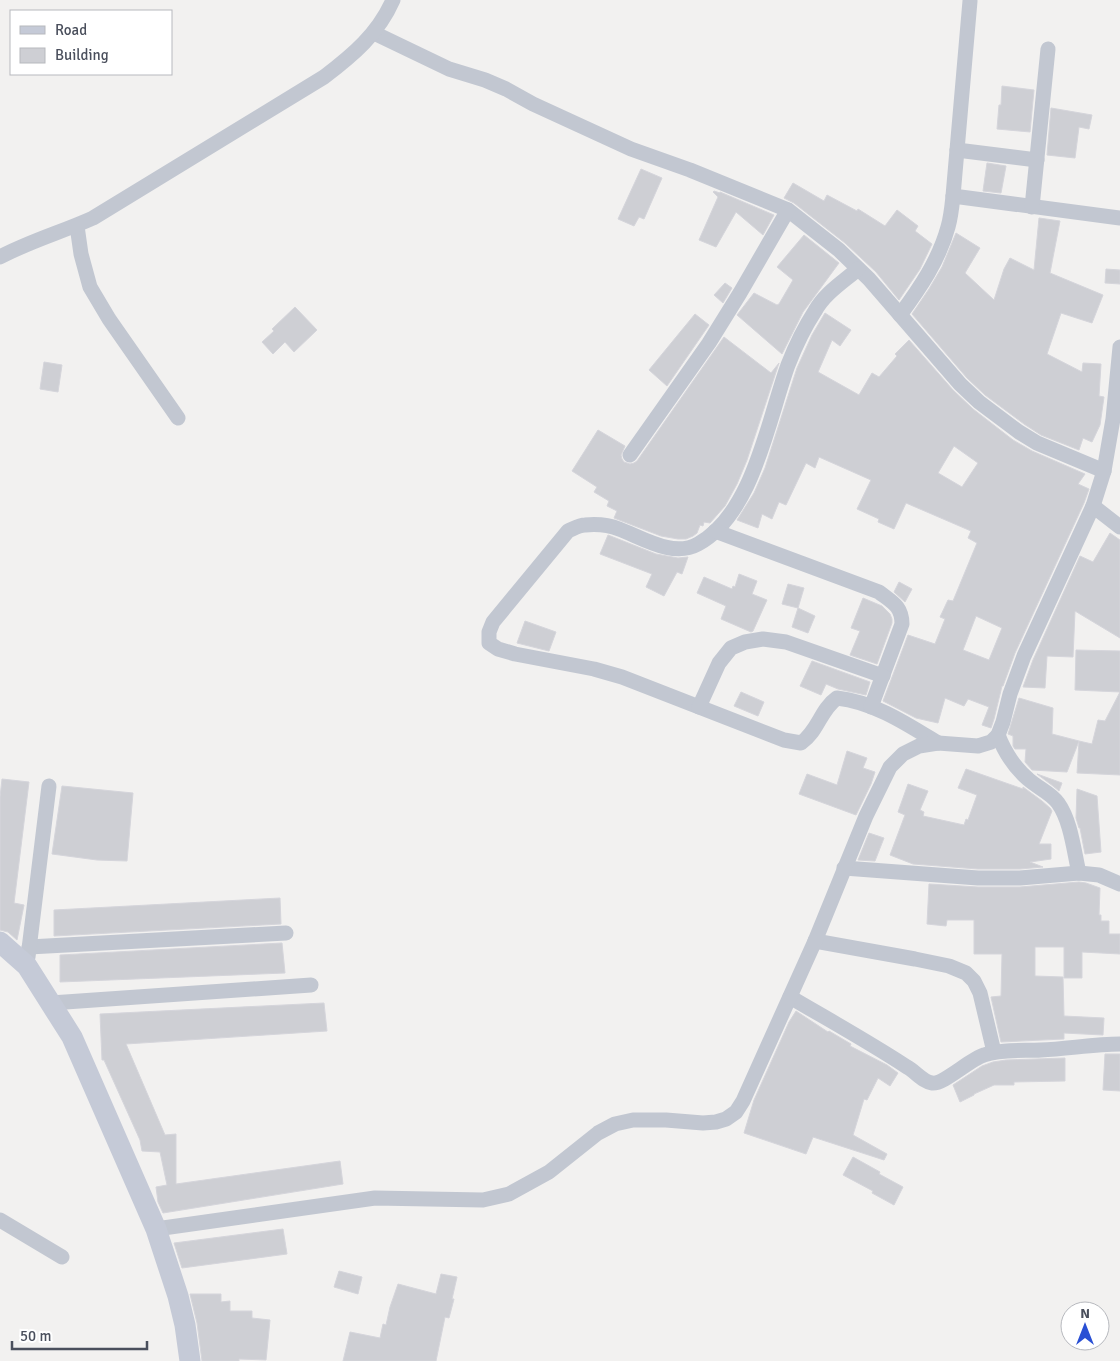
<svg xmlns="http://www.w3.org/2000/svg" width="1120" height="1361" viewBox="0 0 1120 1361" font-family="Signika,sans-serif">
  <rect width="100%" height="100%" fill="#f2f1f0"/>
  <g fill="#cecfd4" stroke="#d5d5db" fill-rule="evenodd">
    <path d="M1002,86L1034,90L1030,132L997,129L999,105H1001Z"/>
    <path d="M1051,108L1092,115L1089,129L1079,127L1075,158L1047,155Z"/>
    <path d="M987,163L1006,166L1001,193L983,191Z"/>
    <path d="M641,169L662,178L644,219L639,217L634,226L618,219Z"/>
    <path d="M793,183L824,201L827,195L857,211L858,209L885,226L897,210L918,226L915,231L932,244L920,269L899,300L876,272L845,243L794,203L784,198Z"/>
    <path d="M714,191L720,193V192L774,215L763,235L736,212L716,247L699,240L718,197L713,192Z"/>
    <path d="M1039,218L1060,221L1050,273L1103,295L1092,323L1061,313L1047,354L1082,372L1083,363L1101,364L1099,396L1104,397L1100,425L1092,442L1083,438L1079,450L1041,435L1024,424L985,395L967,378L912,314L929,289L942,267L956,233L980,248L965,273L994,300L1004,269L1010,258L1034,270Z"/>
    <path d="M804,235L839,263L803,312L782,354L737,315L754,293L777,305L779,304L793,280L777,267Z"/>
    <path d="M1106,269L1120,270V284L1105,283Z"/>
    <path d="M725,283L732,288L723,303L714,295Z"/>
    <path d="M295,307L317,330L294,352L285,342L273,354L262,342L274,331L272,329Z"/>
    <path d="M825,313L851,330L840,346L832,340L818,372L859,395L872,373L879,377L897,356L895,354L909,340L953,390L973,409L1013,440L1032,451L1085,474L1078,484L1089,489L1084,503L1015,653L1003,686H1002L994,719L991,728L982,725L989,707L968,699L964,706L945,698L938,723L916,718L883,701L908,635L935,644L945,619L940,617L948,600L953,601L977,543L968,538L971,531L906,503L894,529L878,522L879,519L857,509L871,480L819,457L815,468L806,463L786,505L779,502L772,519L762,514L758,528L737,520L754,493L765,468L797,368L812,335ZM954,446L978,463L962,487L938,473ZM976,616L1002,628L989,660L963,650Z"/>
    <path d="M695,314L709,325L667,386L649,370Z"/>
    <path d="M724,337L771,373L779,363L747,460L737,484L725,506L710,523L704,522L703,526L700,525L697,533L693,536L686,539H678L661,536L614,518L617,511L607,506L609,501L594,492L597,487L572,471L598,430L625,446L621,455L622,459L624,462L630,464L634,463L637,461Z"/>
    <path d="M44,362L62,365L58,392L40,389Z"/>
    <path d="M1110,533L1120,540V638L1075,611L1073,657L1047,656L1045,688L1023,687L1033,660L1080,556L1093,562Z"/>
    <path d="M608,535L656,554L678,558L688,557L682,574L677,572L664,596L646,587L652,574L600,554Z"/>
    <path d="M739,574L757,581L752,594L767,600L753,631L751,632L721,619L726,606L697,593L704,577L732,589L733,586L735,587Z"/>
    <path d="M899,582L912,589L905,602L894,592Z"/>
    <path d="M788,584L804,588L798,608L782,604Z"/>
    <path d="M863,598L882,606L890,614L892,619V623L877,664L850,655L860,631L851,628Z"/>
    <path d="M798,608L815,616L808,633L792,627Z"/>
    <path d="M525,621L556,632L549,651L517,643Z"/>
    <path d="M1076,650L1120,651V775L1077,773L1079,741L1092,744L1098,720L1105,721L1120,692L1075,690Z"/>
    <path d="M812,661L870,682L866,695L838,689L826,684L821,695L800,686Z"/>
    <path d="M741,692L764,702L758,716L734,706Z"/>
    <path d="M1019,698L1053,708L1052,734L1079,741L1067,772L1032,770L1025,762L1026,749H1015L1013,746V736L1008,734Z"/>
    <path d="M847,751L867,758L863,768L875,772L871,784L856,815L799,794L807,774L837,785Z"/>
    <path d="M966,769L1023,789V787L1042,801L1050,808L1052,811L1039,844H1051V859L1030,862L1043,867L1020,869H978L913,864L890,855L905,815L898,812L908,784L928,791L920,810L924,812L923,816L964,825L966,819L968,820L977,795L958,788Z"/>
    <path d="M1037,774L1062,783L1059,791L1053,786Z"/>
    <path d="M2,779L29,782L14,903L24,905L17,940L8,932L0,930V797Z"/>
    <path d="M62,786L133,793L127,861L97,860L52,854Z"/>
    <path d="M1077,789L1097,796L1101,852L1085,854L1080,828H1079L1076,818Z"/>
    <path d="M869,833L884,838L875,861L858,860Z"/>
    <path d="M1079,882L1086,883L1100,888L1099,915H1101V921H1109V934H1120V954L1082,952V978H1064V947H1035V976L1063,977L1064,1016L1104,1018L1103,1035L1064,1033V1039L1001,1042L991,997L1001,996L1002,954H974V920H947L946,926L927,924L929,884L978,887H1020Z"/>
    <path d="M280,898L281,924L54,936V910Z"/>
    <path d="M282,943L285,973L60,982V955Z"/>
    <path d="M324,1003L327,1031L126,1044L165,1135L176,1134V1184L340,1161L343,1184L163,1213L158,1202L156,1187L167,1185L160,1152L142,1151L140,1140L104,1060H102L100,1014Z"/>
    <path d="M796,1011L828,1032L829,1031L851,1044L850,1046L887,1065L898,1073L890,1086L878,1078L867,1100L864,1099L853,1135L887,1154L884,1160L813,1137L806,1154L744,1133L754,1100L789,1022Z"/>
    <path d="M1105,1054H1120V1091L1103,1090Z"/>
    <path d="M1065,1058V1081L1014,1082V1085H994L974,1094V1095L960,1102L953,1085L982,1066L993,1062L1006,1060Z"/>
    <path d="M853,1157L880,1172L879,1174L903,1187L894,1205L872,1193L873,1191L843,1175Z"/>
    <path d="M283,1229L287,1254L182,1268L174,1243Z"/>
    <path d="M339,1271L362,1277L358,1294L334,1287Z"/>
    <path d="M441,1274L457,1277L452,1299H454L449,1318L445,1317L436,1361H343L350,1332L380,1338L383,1324L386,1325L390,1307L398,1284L436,1294Z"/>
    <path d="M190,1294H221V1302L230,1301V1311H252V1318L270,1320L266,1360L239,1359V1361H202L197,1323Z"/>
  </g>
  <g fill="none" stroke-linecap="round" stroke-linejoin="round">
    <g stroke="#c2c7d1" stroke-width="15">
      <path d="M374,33L449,69L485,80L506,89L533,104L631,149L690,170L788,210L839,250L869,279L960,384L979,402L1019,432L1037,443L1104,471"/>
      <path d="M957,150L1037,160"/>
      <path d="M953,196L1120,218"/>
      <path d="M1032,207L1048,49"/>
      <path d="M77,226L81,254L90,287L109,319L178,418"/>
      <path d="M0,257C30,241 62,232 93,218L324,77C353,55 378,34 393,0"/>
      <path d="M858,269C843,282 825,293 815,311C804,328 795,347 788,365C768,420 753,514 698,544C673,558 643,538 619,529C609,525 596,524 585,525C579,525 573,529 568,531L493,622L489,632V643L498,649L515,654L594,669L622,677L784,740L801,743C819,730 820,710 837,698C874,702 907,724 938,743"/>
      <path d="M900,315C920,288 939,260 948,227C951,217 952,206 953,196L970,1"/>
      <path d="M630,455L709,343L740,293L788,210"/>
      <path d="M1093,506L1120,527"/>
      <path d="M715,531L879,592C892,602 902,606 902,624L871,707"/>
      <path d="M699,707L719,663L731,648L745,642L763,639L786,642L883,676"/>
      <path d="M998,735C1005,753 1014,767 1028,779C1038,788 1051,793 1058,803C1071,821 1074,852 1079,873"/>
      <path d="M844,868L978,878H1020L1079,873L1099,875L1120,884"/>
      <path d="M815,941L915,959L949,966L966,973L974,981L980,993L994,1052"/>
      <path d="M29,947L286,933"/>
      <path d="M28,957L49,786"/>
      <path d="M790,997C829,1020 869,1042 907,1067C915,1071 923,1082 932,1083C943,1085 970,1059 984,1055C1001,1049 1023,1051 1041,1050C1067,1049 1094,1044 1120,1044"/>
      <path d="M51,1003L311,985"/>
      <path d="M0,1220L62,1257"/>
      <path d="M156,1229L375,1198L483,1200L509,1194L549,1172L598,1133L615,1124L633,1120H666L703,1123L716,1122L726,1119L736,1112L743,1101L815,941L866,816L890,767L903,754L919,746L938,743L978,746L991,742L998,735L1003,722L1010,694L1024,656L1093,506L1104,471L1113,419L1120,347"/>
    </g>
    <path stroke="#c5cad7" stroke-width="21" d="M0,942L27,966L72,1037L156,1229L178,1296L185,1325L190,1361"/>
  </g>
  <rect x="10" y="10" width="162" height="65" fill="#ffffff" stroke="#b7b9be"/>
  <rect x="20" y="26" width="25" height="8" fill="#c5cad7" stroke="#b7b9be"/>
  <text x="55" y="35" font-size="15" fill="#4a4f5c">Road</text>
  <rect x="20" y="48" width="25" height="15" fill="#cecfd4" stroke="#b7b9be"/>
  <text x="55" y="60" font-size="15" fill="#4a4f5c">Building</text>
  <g transform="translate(1085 1326)"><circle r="24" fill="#ffffff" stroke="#b7b9be"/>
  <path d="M0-4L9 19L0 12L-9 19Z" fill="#294fd4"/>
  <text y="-8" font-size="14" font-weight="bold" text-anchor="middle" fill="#4a4f5c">N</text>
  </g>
  <path d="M12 1341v8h135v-8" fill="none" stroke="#4a4f5c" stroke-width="2.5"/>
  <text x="20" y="1341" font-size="15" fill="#4a4f5c" stroke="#ffffff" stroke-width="4" paint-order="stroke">50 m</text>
</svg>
